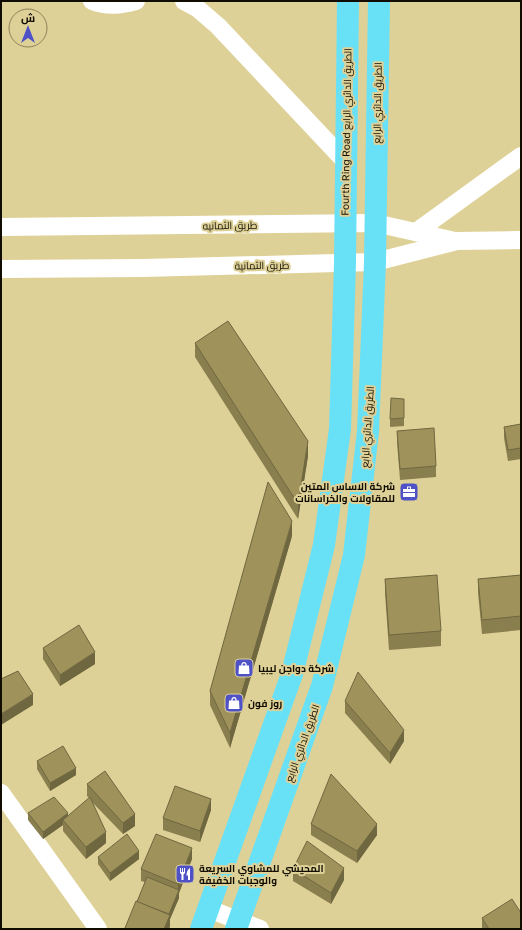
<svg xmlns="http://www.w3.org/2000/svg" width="522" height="930" viewBox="0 0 522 930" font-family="'Golos Text',Cairo,sans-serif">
  <rect width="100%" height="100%" fill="#ded197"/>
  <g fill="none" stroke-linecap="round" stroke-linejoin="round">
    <g stroke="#fff" stroke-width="18">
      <path d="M92,1C107,7 121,5 136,1"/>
      <path d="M184,1L197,8L218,26L346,162"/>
      <path d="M1,227L375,223L455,241"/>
      <path d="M416,232L521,156"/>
      <path d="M1,269L143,268L375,262L457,241L521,240"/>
      <path d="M1,793L98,929"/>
      <path d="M209,909L260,929"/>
    </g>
    <g stroke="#68e1f7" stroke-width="22">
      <path d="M201,929L292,674L324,545L340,429L345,263L348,1"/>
      <path d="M236,929L322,686L354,555L368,431L375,262L379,1"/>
    </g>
  </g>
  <g fill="#897e4e">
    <path d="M195,343L308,456L298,519L195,357Z"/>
    <path d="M404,418V426L390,427V419Z"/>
    <path d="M521,424V459L508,461L504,438V427Z"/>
    <path d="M397,431L436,466V477L400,480L397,442Z"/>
    <path d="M292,536L230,748L210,705V691Z"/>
    <path d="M521,575V630L482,634L478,593V579Z"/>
    <path d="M385,579L441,631V646L389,650L385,593Z"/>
    <path d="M43,648L95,664L60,686L43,659Z"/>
    <path d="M345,701L404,741L390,764L345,713Z"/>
    <path d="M37,761L76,775L50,791L37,769Z"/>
    <path d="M87,784L135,826L123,834L92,802L106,843L86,859L63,831V825L43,839L28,820V813L68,816L89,798L87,796Z"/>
    <path d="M211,810L200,842L163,830V818Z"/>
    <path d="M311,824L377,835L357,863L311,835Z"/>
    <path d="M98,857L139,859L110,881L98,864Z"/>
    <path d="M192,859L179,893V898L170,919V926L169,929H125L145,882L141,881V869Z"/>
    <path d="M293,869L344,880L331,904L293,881Z"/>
    <path d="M482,918L521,929H482Z"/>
  </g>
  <g fill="#6f6740">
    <path d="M308,441V456L298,519V504Z"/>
    <path d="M292,521V536L230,748V733Z"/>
    <path d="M95,652V664L60,686V675Z"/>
    <path d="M33,694V705L1,725V714Z"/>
    <path d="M404,730V741L390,764V753Z"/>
    <path d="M76,768V775L50,791V783Z"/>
    <path d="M211,799V810L200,842V831Z"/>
    <path d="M68,813V821L63,820V825L43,839V832Z"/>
    <path d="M135,814V826L123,834V823Z"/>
    <path d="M377,824V835L357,863V851Z"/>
    <path d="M106,832V843L86,859V847Z"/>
    <path d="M192,848V859L179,893V898L170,919V926L169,929H164L169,914L178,892V884Z"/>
    <path d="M139,851V859L110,881V873Z"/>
    <path d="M344,868V880L331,904V893Z"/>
  </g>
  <g fill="#9f935b" stroke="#6f6740">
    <path d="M228,321L308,441L298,504L195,343Z"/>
    <path d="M391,398L404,399V418L390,419Z"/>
    <path d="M521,424V448L508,450L504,427Z"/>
    <path d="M434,428L436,466L400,469L397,431Z"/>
    <path d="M268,482L292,521L230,733L210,691Z"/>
    <path d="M437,575L441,631L389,635L385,579Z"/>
    <path d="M521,575V616L482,620L478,579Z"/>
    <path d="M79,625L95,652L60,675L43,648Z"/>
    <path d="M18,671L33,694L1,714V679Z"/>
    <path d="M358,672L404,730L390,753L345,701Z"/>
    <path d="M63,746L76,768L50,783L37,761Z"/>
    <path d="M105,771L135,814L123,823L87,784Z"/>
    <path d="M331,774L377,824L357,851L311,824Z"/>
    <path d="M175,786L211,799L200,831L163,818Z"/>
    <path d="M54,797L68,813L43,832L28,813Z"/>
    <path d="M90,797L106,832L86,847L63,820Z"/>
    <path d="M127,834L139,851L110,873L98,857Z"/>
    <path d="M156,834L192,848L178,884L141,869Z"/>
    <path d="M307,841L344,868L331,893L293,869Z"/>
    <path d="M147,877L179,890L169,914L137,902Z"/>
    <path d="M512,899L521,913V929H489L482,918Z"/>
    <path d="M136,901L170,915L164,929H127L125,928Z"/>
  </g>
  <defs>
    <symbol id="office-square" viewBox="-11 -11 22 22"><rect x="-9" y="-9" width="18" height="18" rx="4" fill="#4f51c7" stroke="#ded197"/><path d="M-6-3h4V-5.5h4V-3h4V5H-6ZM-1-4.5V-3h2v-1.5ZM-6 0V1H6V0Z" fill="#fff"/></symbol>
    <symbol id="shop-square" viewBox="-11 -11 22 22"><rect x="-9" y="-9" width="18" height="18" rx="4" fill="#4f51c7" stroke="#ded197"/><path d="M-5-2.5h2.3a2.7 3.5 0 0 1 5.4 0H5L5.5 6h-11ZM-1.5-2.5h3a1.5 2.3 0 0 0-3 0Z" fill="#fff"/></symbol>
    <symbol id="restaurant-square" viewBox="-11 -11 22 22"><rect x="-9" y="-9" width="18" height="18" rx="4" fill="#4f51c7" stroke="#ded197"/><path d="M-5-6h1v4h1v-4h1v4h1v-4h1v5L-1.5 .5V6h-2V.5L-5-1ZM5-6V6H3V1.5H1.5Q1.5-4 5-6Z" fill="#fff"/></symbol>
  </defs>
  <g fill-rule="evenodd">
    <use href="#office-square" x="398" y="481" width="22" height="22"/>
    <use href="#shop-square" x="233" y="657" width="22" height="22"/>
    <use href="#shop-square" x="223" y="692" width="22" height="22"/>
    <use href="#restaurant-square" x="174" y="863" width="22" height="22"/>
  </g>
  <g text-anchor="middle" stroke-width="4" stroke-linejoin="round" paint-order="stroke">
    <g font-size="10" fill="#110c00" stroke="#ded197">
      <text transform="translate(377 103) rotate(-89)" y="4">الطريق الدائري الرابع</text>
      <text transform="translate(346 132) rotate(-89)" y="4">Fourth Ring Road الطريق الدائري الرابع</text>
      <text transform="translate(230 225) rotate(-1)" y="4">طريق الثمانيه</text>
      <text transform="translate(262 265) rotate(-1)" y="4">طريق الثمانية</text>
      <text transform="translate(367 427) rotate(-86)" y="4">الطريق الدائري الرابع</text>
      <text transform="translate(302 743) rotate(-70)" y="4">الطريق الدائري الرابع</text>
    </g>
    <g font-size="10" font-weight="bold" fill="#110c00" stroke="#ded197" text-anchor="start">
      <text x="395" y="490" text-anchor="end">شركة الاساس المتين<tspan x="395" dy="12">للمقاولات والخراسانات</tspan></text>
      <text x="258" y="672">شركة دواجن ليبيا</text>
      <text x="248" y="707">روز فون</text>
      <text x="199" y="872">المحيشي للمشاوي السريعة<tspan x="199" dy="12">والوجبات الخفيفة</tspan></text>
    </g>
  </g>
  <rect width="522" height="930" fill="none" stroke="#110c00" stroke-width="4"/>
  <g transform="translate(28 28)"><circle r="19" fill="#ded197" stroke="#8c825b"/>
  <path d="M0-3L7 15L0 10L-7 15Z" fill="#4f51c7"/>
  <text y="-6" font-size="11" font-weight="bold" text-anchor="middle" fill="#110c00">ش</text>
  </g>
</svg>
